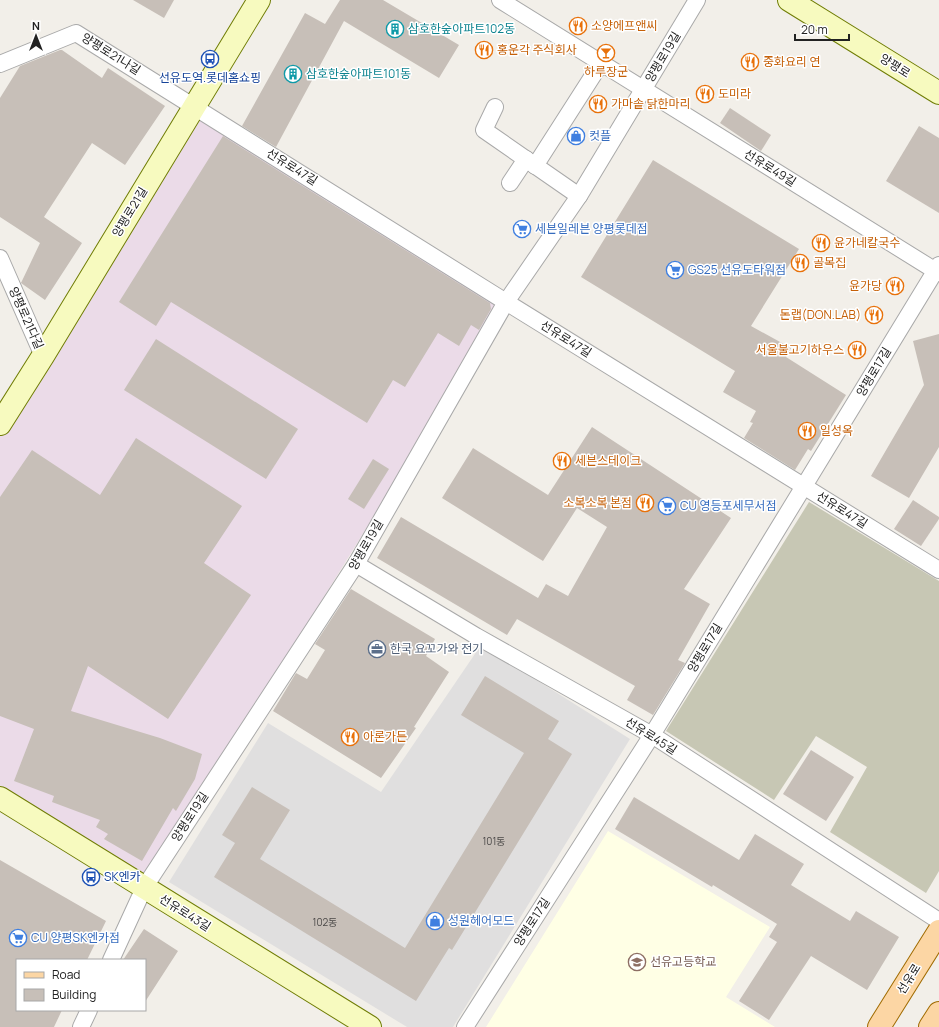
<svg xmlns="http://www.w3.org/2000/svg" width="939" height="1027" viewBox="0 0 939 1027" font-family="Manrope,'Noto Sans KR',sans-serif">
  <rect width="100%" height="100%" fill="#f2efe9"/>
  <path fill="#e0dfdf" d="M481,645L630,739L453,1027H407L169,882L268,723L381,792Z"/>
  <path fill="#ebdbe8" d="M195,106L506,302L144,888L0,798V424Z"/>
  <path fill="#ffffe5" d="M608,831L770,927L726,997L775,1027H486Z"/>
  <path fill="#c7c7b4" d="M809,502L939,581V871L926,893L830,832L867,767L816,736L774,800L666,731Z"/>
  <g fill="#c7bfb8">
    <path d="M133,0H174L164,18Z"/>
    <path d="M340,0H383L459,45L439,78L344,21L276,147L242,126L305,13L325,24Z"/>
    <path d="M60,50H62L102,78L108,68L165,106L125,165L92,143L44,217L82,243L45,300L21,283L40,243L0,217V98L20,66Z"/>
    <path d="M730,108L771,135L761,151L720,123Z"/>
    <path d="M919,126L939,138V213L886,181Z"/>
    <path d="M223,136L490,303L491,309L479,330L471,325L459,346L438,333L405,387L393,380L367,423L171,302L156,326L119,302Z"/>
    <path d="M653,160L799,249L751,326L791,348L786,357L846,395L811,451L808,449L795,470L744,438L753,423L750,422L756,411L723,392L735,371L581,277Z"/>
    <path d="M939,334V447L909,498L871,476L924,385L913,341Z"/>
    <path d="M156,339L298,429L266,479L124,390Z"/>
    <path d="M592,427L731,518L684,589L710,604L678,660L685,663L653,715L627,700L635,686L517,619L507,635L377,558L401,517L538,598L546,584L568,596L607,527L577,508L543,561L442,498L473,448L548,495Z"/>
    <path d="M136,438L242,506L204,563L251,595L168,719L88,666L71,711L160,738L202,754L195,779L176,811L173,808L142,861L104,839L108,834L96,827L100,820L52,802L54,796L14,781L34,729L0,716V497L32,450L100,495Z"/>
    <path d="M373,459L389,469L364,509L348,499Z"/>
    <path d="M913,500L939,517V519L921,546L894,529Z"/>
    <path d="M351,589L435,639L426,656L449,672L414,727L416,728L381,778L273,711L296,673L307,679L325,650L315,644Z"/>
    <path d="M485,676L559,721L548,739L572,754L452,950L449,948L416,1001L214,877L235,843L222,835L252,787L290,810L260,859L405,948L524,753L461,715Z"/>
    <path d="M811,750L854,777L826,821L783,794Z"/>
    <path d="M634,797L739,860L755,834L804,864L791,885L850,921L856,911L899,937L867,990L811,956L769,1020L739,1001L777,942L769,937L777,924L713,885L712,887L615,829Z"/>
    <path d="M0,860L106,921L87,960H17V1010H62L54,1027H0Z"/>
    <path d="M144,929L178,951L145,1002V960H123Z"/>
  </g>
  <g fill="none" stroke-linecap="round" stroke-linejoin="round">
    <defs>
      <g id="street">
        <path d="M500,0L939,273"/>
        <path d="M0,64L76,33L506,302L939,570"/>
        <path d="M495,107L484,130L579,196"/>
        <path d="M535,166L601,63"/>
        <path d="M510,183L526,159"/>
        <path d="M0,258L43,356"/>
        <path d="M356,564L476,636L652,735L939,921"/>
        <path d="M111,960L144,888L356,564L506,302L579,196L697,0"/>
        <path d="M81,1027L89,1010"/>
        <path d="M465,1027L652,735L939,265"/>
      </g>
      <g id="secondary">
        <path d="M789,0L939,93"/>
        <path d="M0,424L43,356L259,0"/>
        <path d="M0,798L370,1027"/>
      </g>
      <g id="primary">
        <path d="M879,1027L939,931"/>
        <path d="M930,1027L939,1013"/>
      </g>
    </defs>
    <use href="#street" stroke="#a9a9a9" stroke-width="18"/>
    <use href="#secondary" stroke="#707d05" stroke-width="24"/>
    <use href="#primary" stroke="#a06b00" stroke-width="24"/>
    <use href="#street" stroke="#fff" stroke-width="16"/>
    <use href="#secondary" stroke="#f7fabf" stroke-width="22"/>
    <use href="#primary" stroke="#fcd6a4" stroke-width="22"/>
  </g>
  <defs>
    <symbol id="restaurant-ring" viewBox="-11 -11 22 22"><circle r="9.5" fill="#fff" stroke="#e8710a" stroke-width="1.5"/><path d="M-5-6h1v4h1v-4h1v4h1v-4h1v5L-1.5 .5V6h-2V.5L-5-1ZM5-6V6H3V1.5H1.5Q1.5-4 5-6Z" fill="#e8710a"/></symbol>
    <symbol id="building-ring" viewBox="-11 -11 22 22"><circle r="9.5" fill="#fff" stroke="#0f9aa8" stroke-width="1.5"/><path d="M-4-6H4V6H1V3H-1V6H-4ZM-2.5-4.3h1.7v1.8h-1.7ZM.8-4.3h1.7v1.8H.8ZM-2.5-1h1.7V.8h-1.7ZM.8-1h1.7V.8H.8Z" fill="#0f9aa8"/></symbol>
    <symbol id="bar-ring" viewBox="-11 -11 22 22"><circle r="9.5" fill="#fff" stroke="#e8710a" stroke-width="1.5"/><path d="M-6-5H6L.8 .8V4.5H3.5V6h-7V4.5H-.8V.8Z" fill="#e8710a"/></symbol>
    <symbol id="bus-ring" viewBox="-11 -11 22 22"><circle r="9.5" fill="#fff" stroke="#1a4fb4" stroke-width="1.5"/><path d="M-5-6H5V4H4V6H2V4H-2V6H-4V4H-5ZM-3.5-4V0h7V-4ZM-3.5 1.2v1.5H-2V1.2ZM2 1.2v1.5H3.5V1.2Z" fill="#1a4fb4"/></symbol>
    <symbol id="shop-ring" viewBox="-11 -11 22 22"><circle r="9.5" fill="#fff" stroke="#3f7fe0" stroke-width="1.5"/><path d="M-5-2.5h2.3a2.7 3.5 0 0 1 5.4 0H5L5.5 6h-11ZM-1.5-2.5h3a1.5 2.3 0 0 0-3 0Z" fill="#3f7fe0"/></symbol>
    <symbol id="supermarket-ring" viewBox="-11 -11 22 22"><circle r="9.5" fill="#fff" stroke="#3f7fe0" stroke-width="1.5"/><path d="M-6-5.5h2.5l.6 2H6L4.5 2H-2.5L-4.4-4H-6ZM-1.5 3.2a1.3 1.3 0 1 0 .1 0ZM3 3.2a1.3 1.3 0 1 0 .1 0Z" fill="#3f7fe0"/></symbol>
    <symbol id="office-ring" viewBox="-11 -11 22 22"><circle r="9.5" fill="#fff" stroke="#5c6f8a" stroke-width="1.5"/><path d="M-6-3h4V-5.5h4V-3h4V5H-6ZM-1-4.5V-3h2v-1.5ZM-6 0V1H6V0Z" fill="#5c6f8a"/></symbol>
    <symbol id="school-ring" viewBox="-11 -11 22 22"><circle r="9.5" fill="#fff" stroke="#8d6e63" stroke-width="1.5"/><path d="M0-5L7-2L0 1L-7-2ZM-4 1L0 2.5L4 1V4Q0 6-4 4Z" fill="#8d6e63"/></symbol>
  </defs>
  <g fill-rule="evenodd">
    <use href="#restaurant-ring" x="568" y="16" width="20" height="20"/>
    <use href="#building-ring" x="385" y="19" width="20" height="20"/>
    <use href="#restaurant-ring" x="474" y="40" width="20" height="20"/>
    <use href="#bar-ring" x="596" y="43" width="20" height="20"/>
    <use href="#bus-ring" x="200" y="49" width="20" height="20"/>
    <use href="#restaurant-ring" x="740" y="52" width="20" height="20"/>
    <use href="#building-ring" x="283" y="64" width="20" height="20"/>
    <use href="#restaurant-ring" x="695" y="84" width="20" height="20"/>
    <use href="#restaurant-ring" x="588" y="94" width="20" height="20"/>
    <use href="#shop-ring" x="566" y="126" width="20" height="20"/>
    <use href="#supermarket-ring" x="512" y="219" width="20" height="20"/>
    <use href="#restaurant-ring" x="811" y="233" width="20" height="20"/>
    <use href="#restaurant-ring" x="790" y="253" width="20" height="20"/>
    <use href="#supermarket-ring" x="665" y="260" width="20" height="20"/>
    <use href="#restaurant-ring" x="885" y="276" width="20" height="20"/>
    <use href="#restaurant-ring" x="864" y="305" width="20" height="20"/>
    <use href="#restaurant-ring" x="847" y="340" width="20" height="20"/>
    <use href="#restaurant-ring" x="797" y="421" width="20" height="20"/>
    <use href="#restaurant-ring" x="552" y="451" width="20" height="20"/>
    <use href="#restaurant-ring" x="635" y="493" width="20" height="20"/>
    <use href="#supermarket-ring" x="657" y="496" width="20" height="20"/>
    <use href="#office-ring" x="367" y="639" width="20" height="20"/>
    <use href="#restaurant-ring" x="340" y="727" width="20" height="20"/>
    <use href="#bus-ring" x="81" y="867" width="20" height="20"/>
    <use href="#shop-ring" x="425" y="911" width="20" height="20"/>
    <use href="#supermarket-ring" x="8" y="928" width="20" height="20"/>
    <use href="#school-ring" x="627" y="952" width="20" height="20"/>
  </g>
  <g text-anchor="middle" stroke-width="3" stroke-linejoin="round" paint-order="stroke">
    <g font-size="10" fill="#4b4948">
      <text x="494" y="845">101동</text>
      <text x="325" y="926">102동</text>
    </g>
    <g font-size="12" fill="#c56008" stroke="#fff" text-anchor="start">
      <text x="591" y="30">소양에프앤씨</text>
      <text x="497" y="54">홍운각 주식회사</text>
      <text x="763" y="66">중화요리 연</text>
      <text x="606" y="76" text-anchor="middle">하루장군</text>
      <text x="718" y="98">도미라</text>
      <text x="611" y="108">가마솥 닭한마리</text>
      <text x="834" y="247">윤가네칼국수</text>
      <text x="813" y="267">골목집</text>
      <text x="882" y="290" text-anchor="end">윤가당</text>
      <text x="861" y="319" text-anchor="end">돈랩(DON.LAB)</text>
      <text x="844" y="354" text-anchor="end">서울불고기하우스</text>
      <text x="820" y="435">일성옥</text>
      <text x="575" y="465">세븐스테이크</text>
      <text x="632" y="507" text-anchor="end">소복소복 본점</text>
      <text x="363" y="741">아론가든</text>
    </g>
    <g font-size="12" fill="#0d838f" stroke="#fff" text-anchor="start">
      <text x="408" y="33">삼호한숲아파트102동</text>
      <text x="306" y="78">삼호한숲아파트101동</text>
    </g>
    <g font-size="12" fill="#222" stroke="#fff">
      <text transform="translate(111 54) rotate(32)" y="4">양평로21나길</text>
      <text transform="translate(663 57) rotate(-59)" y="4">양평로19길</text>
      <text transform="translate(895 66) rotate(32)" y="4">양평로</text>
      <text transform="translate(292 167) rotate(32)" y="4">선유로47길</text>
      <text transform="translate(770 168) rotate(32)" y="4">선유로49길</text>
      <text transform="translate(130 212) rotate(-59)" y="4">양평로21길</text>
      <text transform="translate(26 318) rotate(66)" y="4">양평로21다길</text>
      <text transform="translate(566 339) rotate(32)" y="4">선유로47길</text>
      <text transform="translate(874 372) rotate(-59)" y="4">양평로17길</text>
      <text transform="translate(842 510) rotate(32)" y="4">선유로47길</text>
      <text transform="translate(366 545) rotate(-60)" y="4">양평로19길</text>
      <text transform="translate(705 648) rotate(-59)" y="4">양평로17길</text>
      <text transform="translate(651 736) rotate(32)" y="4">선유로45길</text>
      <text transform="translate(190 817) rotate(-57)" y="4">양평로19길</text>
      <text transform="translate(185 913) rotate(32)" y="4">선유로43길</text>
      <text transform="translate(532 922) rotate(-57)" y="4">양평로17길</text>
      <text transform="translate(909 979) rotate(-58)" y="4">선유로</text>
    </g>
    <g font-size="12" fill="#164399" stroke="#fff">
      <text x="210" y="82">선유도역.롯데홈쇼핑</text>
      <text x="104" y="881" text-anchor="start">SK엔카</text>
    </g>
    <g font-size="12" fill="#366cbe" stroke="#fff" text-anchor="start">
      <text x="589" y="140">컷플</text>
      <text x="535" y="233">세븐일레븐 양평롯데점</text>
      <text x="688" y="274">GS25 선유도타워점</text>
      <text x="680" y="510">CU 영등포세무서점</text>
      <text x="448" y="925">성원헤어모드</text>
      <text x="31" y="942">CU 양평SK엔카점</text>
    </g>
    <g font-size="12" fill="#4e5e75" stroke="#fff" text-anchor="start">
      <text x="390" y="653">한국 요꼬가와 전기</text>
    </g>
    <g font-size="12" fill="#785e54" stroke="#fff" text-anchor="start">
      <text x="650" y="966">선유고등학교</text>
    </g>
  </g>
  <rect x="16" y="959" width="130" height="52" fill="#ffffff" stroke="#a7a7a7"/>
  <rect x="24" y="972" width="20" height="6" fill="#fcd6a4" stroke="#a7a7a7"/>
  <text x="52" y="979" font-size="12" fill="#222222">Road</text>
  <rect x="24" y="989" width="20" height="12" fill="#c7bfb8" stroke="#a7a7a7"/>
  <text x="52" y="999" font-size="12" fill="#222222">Building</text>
  <g transform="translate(36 36)" stroke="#ffffff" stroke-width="3" paint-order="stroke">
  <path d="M0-3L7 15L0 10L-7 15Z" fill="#222222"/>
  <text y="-6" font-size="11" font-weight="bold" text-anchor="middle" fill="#222222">N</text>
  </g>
  <path d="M795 34v6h54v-6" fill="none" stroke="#222222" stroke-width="2"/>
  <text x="801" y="34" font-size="12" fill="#222222" stroke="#ffffff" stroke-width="3" paint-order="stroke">20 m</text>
</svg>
